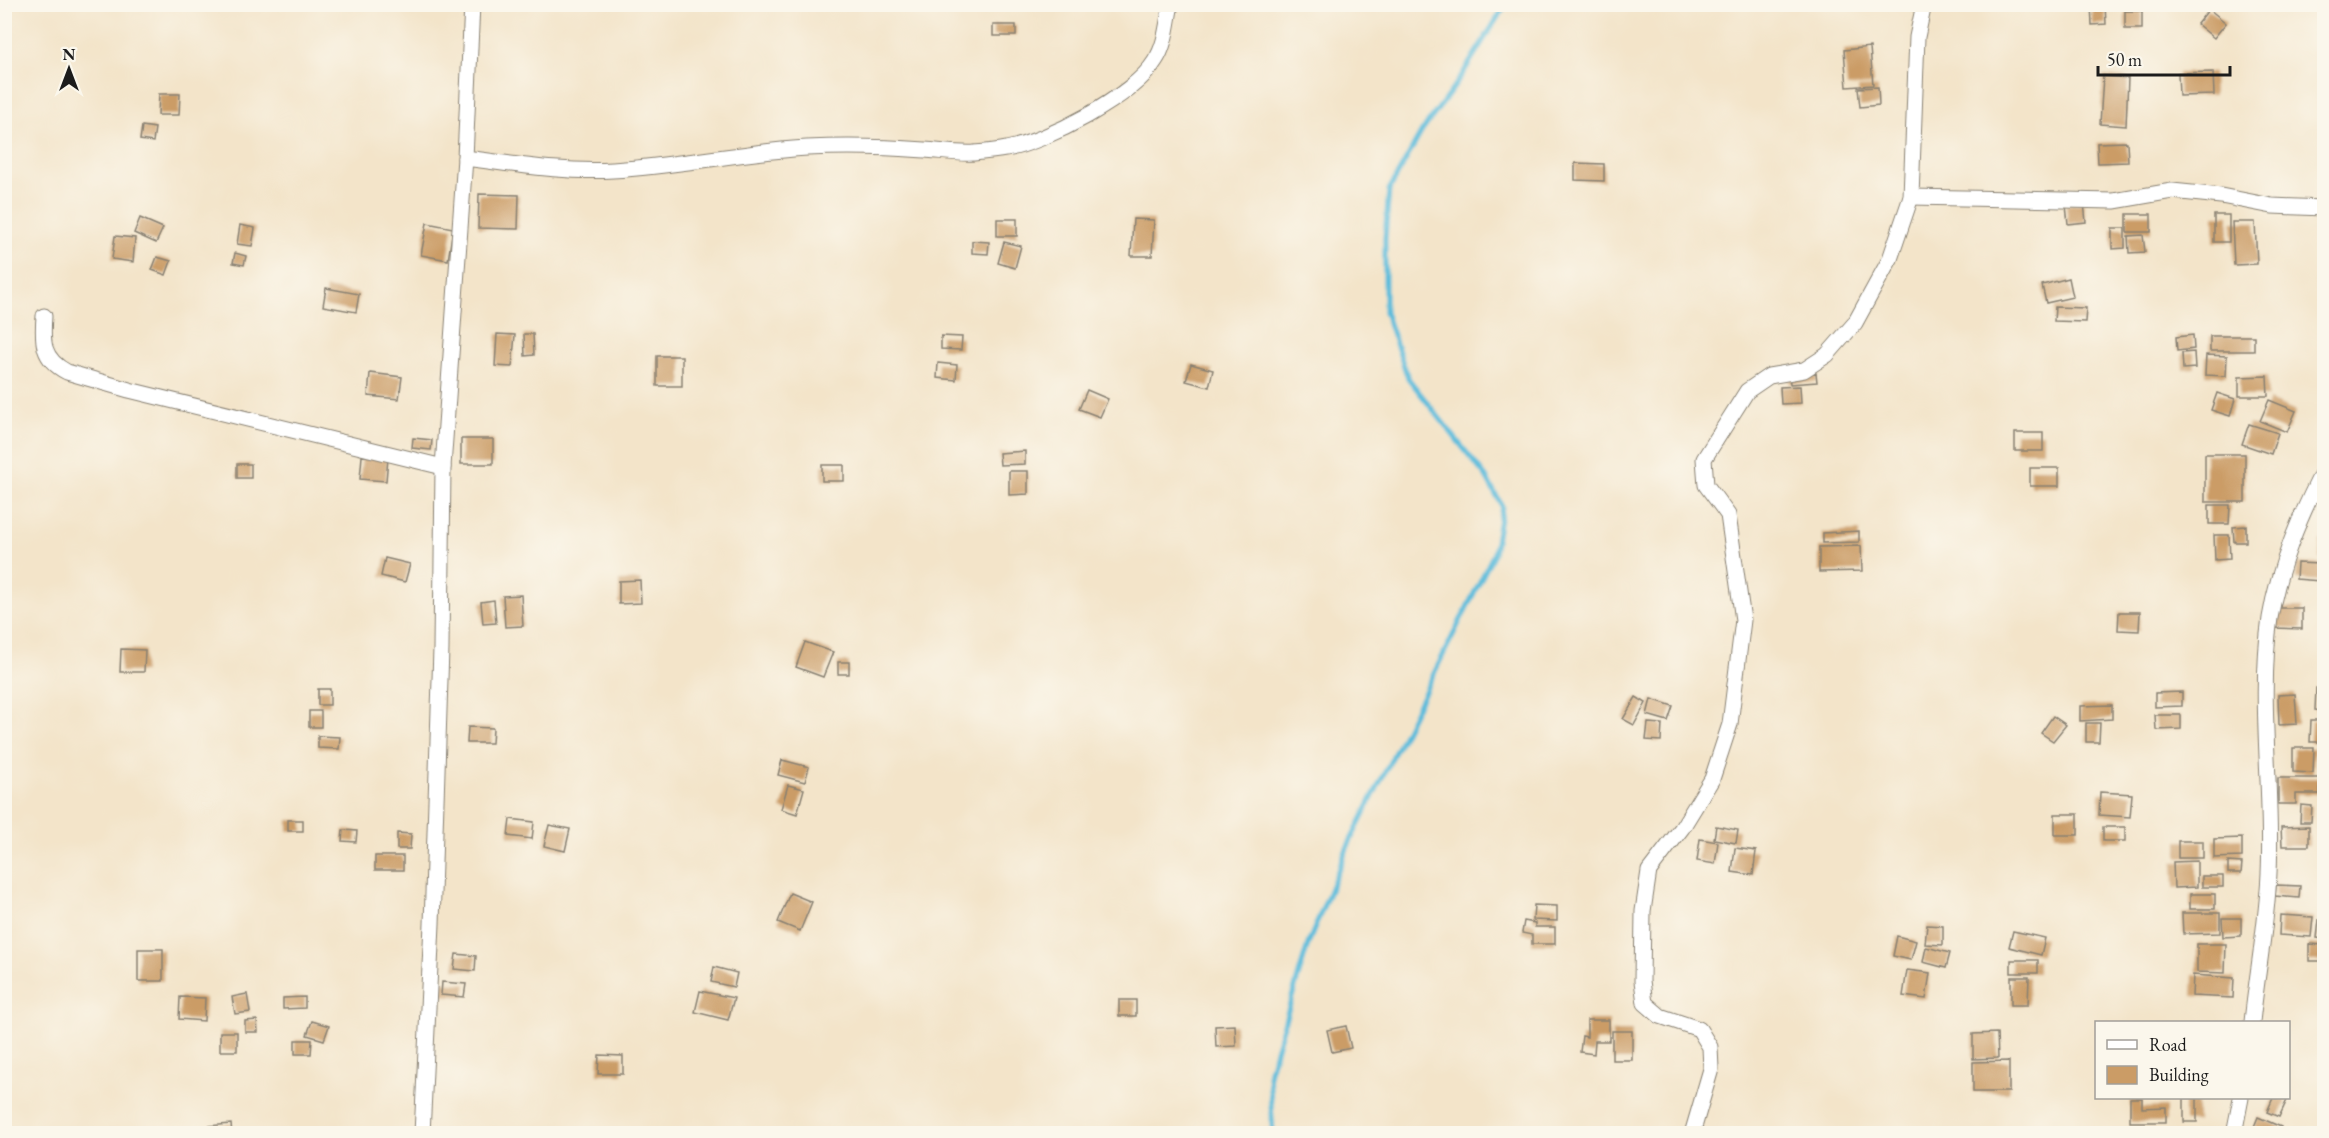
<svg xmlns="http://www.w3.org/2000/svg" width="2329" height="1138" viewBox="0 0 2329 1138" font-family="'EB Garamond',serif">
  <rect width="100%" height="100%" fill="#fbf7ec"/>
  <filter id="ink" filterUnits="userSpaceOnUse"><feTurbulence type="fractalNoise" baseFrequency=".0167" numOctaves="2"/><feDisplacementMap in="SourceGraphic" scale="12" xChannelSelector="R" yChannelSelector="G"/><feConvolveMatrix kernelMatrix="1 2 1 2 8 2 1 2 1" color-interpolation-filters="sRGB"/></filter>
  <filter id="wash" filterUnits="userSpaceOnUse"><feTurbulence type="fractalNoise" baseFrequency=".008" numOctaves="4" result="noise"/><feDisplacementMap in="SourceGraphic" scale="24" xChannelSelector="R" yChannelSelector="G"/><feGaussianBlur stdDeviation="1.35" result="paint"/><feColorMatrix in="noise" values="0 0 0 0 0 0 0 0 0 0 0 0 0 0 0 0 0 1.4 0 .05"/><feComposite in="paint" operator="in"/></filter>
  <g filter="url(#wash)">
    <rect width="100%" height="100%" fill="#f3e4c9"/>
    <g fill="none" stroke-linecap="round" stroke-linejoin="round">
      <path stroke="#5cbcdb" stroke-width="5" d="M1273,1134L1269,1074L1308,944L1348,846L1494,553L1502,506L1486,477L1408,378L1385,312V238L1389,190L1422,131L1457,83L1506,4"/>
    </g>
    <g id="blocks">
      <g fill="#cb9c66">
        <path d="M2091,4H2105L2106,24L2092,25Z"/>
        <rect x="2111" y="4" width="28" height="5"/>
        <path d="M2209,9L2226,23L2214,38L2197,24Z"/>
        <rect x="2125" y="11" width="17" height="18"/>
        <rect x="993" y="25" width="23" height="11"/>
        <path d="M1870,47L1873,85L1847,87L1844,50Z"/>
        <path d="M2213,72L2214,95L2179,96L2178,73Z"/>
        <path d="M2103,76L2128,78L2126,126L2100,124Z"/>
        <path d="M1878,87L1879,105L1860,107L1858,88Z"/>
        <path d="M159,94H180L179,115H158Z"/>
        <path d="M142,126L155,128L153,142L140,140Z"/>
        <path d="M2127,142L2128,162L2098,163L2097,143Z"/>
        <path d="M1575,163L1604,164V181L1575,180Z"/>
        <path d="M479,194L519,195L518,229L478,228Z"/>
        <path d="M2084,203L2086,222L2068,224L2066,205Z"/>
        <rect x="2127" y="214" width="24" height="18"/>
        <rect x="2214" y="215" width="15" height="27"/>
        <path d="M140,218L163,228L156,243L134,233Z"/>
        <rect x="997" y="219" width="20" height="17"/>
        <path d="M1133,219L1154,220L1152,256H1131Z"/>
        <path d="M2232,222H2255L2257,264L2234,265Z"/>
        <path d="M427,223L453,228L448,260L421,255Z"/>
        <path d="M240,225L255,228L252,246L237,244Z"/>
        <path d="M2112,228H2125V248L2112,249Z"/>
        <path d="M2143,235L2145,252L2129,253L2128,236Z"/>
        <path d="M115,236L135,238L133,262L112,259Z"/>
        <path d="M972,241L989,242L988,254L972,253Z"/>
        <path d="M1004,242L1021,246L1015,268L998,263Z"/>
        <path d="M235,253L246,256L244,265L233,263Z"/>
        <path d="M157,257L171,261L166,275L152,270Z"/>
        <path d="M2069,278L2073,297L2046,303L2042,285Z"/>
        <path d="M326,288L359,294L356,312L323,306Z"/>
        <path d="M2055,307L2086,308L2085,322L2054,321Z"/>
        <path d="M497,334L515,335L512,367L495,366Z"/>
        <path d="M524,334H533L534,355L525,356Z"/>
        <path d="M2193,335L2194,349L2177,351L2176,337Z"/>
        <path d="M941,336L962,337L961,350L941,349Z"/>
        <rect x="2210" y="336" width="44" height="15"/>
        <path d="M2194,352L2195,368L2183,369L2182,353Z"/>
        <path d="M2206,355L2227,356L2226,376L2205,375Z"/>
        <rect x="657" y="356" width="25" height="30"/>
        <path d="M938,363L957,365L956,380L937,378Z"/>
        <path d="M1191,364L1213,370L1209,387L1186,381Z"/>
        <path d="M370,373L402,377L399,399L368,396Z"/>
        <path d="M1816,373L1817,382L1790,384L1789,374Z"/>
        <path d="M2267,376L2268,396H2239V377Z"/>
        <path d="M1800,386L1801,403L1781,404L1780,387Z"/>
        <path d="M1087,390L1108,399L1100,417L1079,409Z"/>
        <path d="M2217,393L2235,399L2230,416L2211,410Z"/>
        <path d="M2269,400L2296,411L2287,432L2260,421Z"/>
        <path d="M2249,424L2278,433L2271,454L2242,444Z"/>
        <rect x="2015" y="433" width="28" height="18"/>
        <path d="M413,438L432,440L431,450L412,448Z"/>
        <rect x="461" y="439" width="32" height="25"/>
        <path d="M1025,451V464L1000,465L999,453Z"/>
        <rect x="2205" y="454" width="40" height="48"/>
        <path d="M362,456L388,458L386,481L360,479Z"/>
        <rect x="237" y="464" width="14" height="14"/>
        <rect x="822" y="465" width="22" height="16"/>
        <rect x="2030" y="468" width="29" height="18"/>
        <path d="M1009,471H1028V494L1009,495Z"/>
        <path d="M2209,505H2230L2229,524H2209Z"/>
        <path d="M2246,526V542H2234L2233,527Z"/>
        <path d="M1859,531V542L1823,543V533Z"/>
        <path d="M2214,535H2229L2230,559L2215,560Z"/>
        <path d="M2320,540H2324V559H2319Z"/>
        <path d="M1861,546L1862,571L1819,572V547Z"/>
        <path d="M385,558L410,564L405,582L381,576Z"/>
        <path d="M2297,563L2321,564L2320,581L2296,579Z"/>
        <path d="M640,580L641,603L619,604V581Z"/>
        <path d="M521,595L523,626L505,627L503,596Z"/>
        <path d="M494,600L496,623L483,624L481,602Z"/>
        <path d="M2276,608H2302V629L2275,628Z"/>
        <path d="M2119,612H2140L2139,631L2118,630Z"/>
        <path d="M805,642L833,652L823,677L796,667Z"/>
        <path d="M121,649L145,650L144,672H120Z"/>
        <rect x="838" y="662" width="11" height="12"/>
        <path d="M2316,688L2324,689V711L2315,710Z"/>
        <rect x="318" y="689" width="12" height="16"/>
        <path d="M2182,692V706L2155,707V693Z"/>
        <path d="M2295,694L2297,724L2279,725L2278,695Z"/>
        <path d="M1636,697L1646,703L1634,725L1623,719Z"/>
        <path d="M1651,699L1673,706L1668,721L1647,715Z"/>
        <path d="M2112,705V719L2080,721V706Z"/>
        <rect x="309" y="711" width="12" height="16"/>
        <path d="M2155,715H2181V729L2156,730Z"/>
        <path d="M2053,716L2066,725L2053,741L2041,733Z"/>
        <path d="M2311,720H2324V742H2310Z"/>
        <path d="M1648,723L1662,724L1661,741L1646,740Z"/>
        <path d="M2086,723H2100L2099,742H2086Z"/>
        <path d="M468,727L493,728L492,743H467Z"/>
        <path d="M318,736L340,737L339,749L318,748Z"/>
        <path d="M2293,748H2314L2313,773L2293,772Z"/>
        <path d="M782,760L809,767L805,782L778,775Z"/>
        <path d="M2278,778H2320V794H2296V804H2278Z"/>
        <path d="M788,785L804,789L797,814L781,809Z"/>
        <path d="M2100,792L2132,794L2130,817L2099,815Z"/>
        <path d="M2301,805L2312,806L2311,822H2300Z"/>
        <rect x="2055" y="814" width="23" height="21"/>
        <path d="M510,819L534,822L532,839L508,836Z"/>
        <rect x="288" y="820" width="15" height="11"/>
        <path d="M549,825L570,829L565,851L544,846Z"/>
        <path d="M1716,826L1738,830L1736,843L1714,839Z"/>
        <path d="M2309,826V846H2282L2281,827Z"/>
        <rect x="2103" y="827" width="22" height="14"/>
        <path d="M343,830L357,831L356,842L342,841Z"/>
        <path d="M397,833L411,834L410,849H397Z"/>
        <path d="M2242,838V857L2214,858V839Z"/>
        <path d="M1700,839L1718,842L1715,864L1697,861Z"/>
        <rect x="2178" y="841" width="25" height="17"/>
        <path d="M1735,848L1756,851L1753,875L1732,872Z"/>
        <rect x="375" y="856" width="28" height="14"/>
        <path d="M2197,861V887L2174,888L2173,862Z"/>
        <path d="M2228,862L2242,863L2241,873H2228Z"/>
        <rect x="2202" y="876" width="21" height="11"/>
        <path d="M2276,885L2300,886L2299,898L2275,896Z"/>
        <path d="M790,893L812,902L800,931L778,922Z"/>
        <rect x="2190" y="894" width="25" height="15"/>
        <path d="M1534,905L1557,906V921L1533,920Z"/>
        <path d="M2182,913H2220V933L2183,934Z"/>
        <path d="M2280,915L2313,917L2311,937L2279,935Z"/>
        <path d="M2222,918H2241V936L2223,937Z"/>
        <path d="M2319,920L2324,921V939L2317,938Z"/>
        <path d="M1524,921L1535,923V927H1555V944H1532V935L1522,933Z"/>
        <path d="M1927,925L1943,926V945L1925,944Z"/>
        <path d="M2013,931L2045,938L2041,955L2009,947Z"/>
        <path d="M1897,936L1916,941L1911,960L1893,956Z"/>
        <path d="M2197,944H2226L2225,973L2197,972Z"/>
        <path d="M2309,944L2324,945V961H2309Z"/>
        <path d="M1926,947L1950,953L1946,968L1923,962Z"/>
        <rect x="138" y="949" width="25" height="32"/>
        <path d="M456,954L476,956L475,971L454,969Z"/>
        <rect x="2011" y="960" width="27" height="13"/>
        <path d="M714,967L737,973L734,987L711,982Z"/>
        <path d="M1907,970L1930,973L1926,999L1903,996Z"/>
        <path d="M2193,975L2234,978L2233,998L2192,996Z"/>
        <path d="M2011,977H2029L2028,1005H2011Z"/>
        <path d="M442,982L466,984L464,997L441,995Z"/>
        <path d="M700,991L734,998L728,1020L695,1012Z"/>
        <path d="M247,994L250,1012L235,1014L232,997Z"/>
        <path d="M180,997L205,998L204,1021L179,1019Z"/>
        <path d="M305,997V1008L283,1009V998Z"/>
        <rect x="1119" y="1000" width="17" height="16"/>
        <path d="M257,1020L258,1032H245V1021Z"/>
        <path d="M1587,1020H1609V1041H1595L1594,1054L1580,1052L1582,1036L1587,1037Z"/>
        <path d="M312,1021L329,1026L324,1040L307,1035Z"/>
        <path d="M1235,1025L1236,1046L1216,1047L1215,1026Z"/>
        <path d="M1346,1026L1351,1048L1332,1052L1327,1030Z"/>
        <rect x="1612" y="1031" width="20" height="29"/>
        <rect x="220" y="1032" width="17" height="19"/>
        <path d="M1997,1033L1998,1058L1973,1059V1034Z"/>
        <path d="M295,1040H312L311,1054H295Z"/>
        <path d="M599,1055L623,1056V1074H598Z"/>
        <path d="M2009,1061V1092H1973V1062Z"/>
        <path d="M2130,1098H2142V1108L2166,1107V1122H2130Z"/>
        <rect x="2184" y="1098" width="13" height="24"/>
        <path d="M2273,1098H2288L2279,1117L2267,1112Z"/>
        <path d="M2258,1117L2281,1127L2278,1134H2251Z"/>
        <path d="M231,1124L232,1134H208V1126Z"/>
      </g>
    </g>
  </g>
  <g filter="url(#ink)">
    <use href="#blocks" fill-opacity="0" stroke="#888072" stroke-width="1.5"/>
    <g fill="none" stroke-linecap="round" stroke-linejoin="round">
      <defs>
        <g id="street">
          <path d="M465,158C514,164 564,173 613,170C678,166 742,152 807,148C846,146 886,147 925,150C941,151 958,154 974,153C985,152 996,151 1006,149C1046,142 1134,96 1155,61C1166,45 1167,23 1171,4"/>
          <path d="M1911,197L2114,201L2172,191L2221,196L2272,206L2324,208"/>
          <path d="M44,316C42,342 42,359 67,372L129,390L443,467"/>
          <path d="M2252,1022C2257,973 2267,923 2269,873C2273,790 2258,700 2270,618C2279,565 2300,516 2324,469"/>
          <path d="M422,1134L432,924L441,649L443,467L465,158L472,4"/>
          <path d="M1692,1134L1711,1069L1710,1047L1699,1029L1660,1016L1645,1003L1642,981L1643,911L1649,871L1682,828L1712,779L1730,724L1743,620L1728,515L1706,485L1704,459L1747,391L1769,376L1804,370L1827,355L1855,323L1890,259L1911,197L1917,37L1924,4"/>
          <path d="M2234,1134L2241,1098"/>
        </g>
      </defs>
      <use href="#street" stroke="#888072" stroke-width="17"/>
      <use href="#street" stroke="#fff" stroke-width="15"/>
    </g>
  </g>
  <rect width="2329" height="1138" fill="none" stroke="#fbf7ec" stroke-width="24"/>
  <rect x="2095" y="1021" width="195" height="78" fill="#fbf7ec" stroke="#a29f99" stroke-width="1.5"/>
  <rect x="2107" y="1040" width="30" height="9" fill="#ffffff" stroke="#a29f99" stroke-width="1.5"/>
  <text x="2149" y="1051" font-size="18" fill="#1c1c1c">Road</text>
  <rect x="2107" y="1066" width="30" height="18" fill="#cb9c66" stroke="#a29f99" stroke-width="1.5"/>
  <text x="2149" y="1081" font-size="18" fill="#1c1c1c">Building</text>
  <g transform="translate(69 69)" stroke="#fbf7ec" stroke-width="4.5" paint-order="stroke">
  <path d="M0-4.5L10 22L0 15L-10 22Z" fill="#1c1c1c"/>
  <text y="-9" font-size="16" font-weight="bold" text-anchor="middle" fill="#1c1c1c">N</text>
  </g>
  <path d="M2098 66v9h132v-9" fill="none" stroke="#1c1c1c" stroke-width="3"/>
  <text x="2107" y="66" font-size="18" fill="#1c1c1c" stroke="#fbf7ec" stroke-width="4.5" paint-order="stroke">50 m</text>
</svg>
